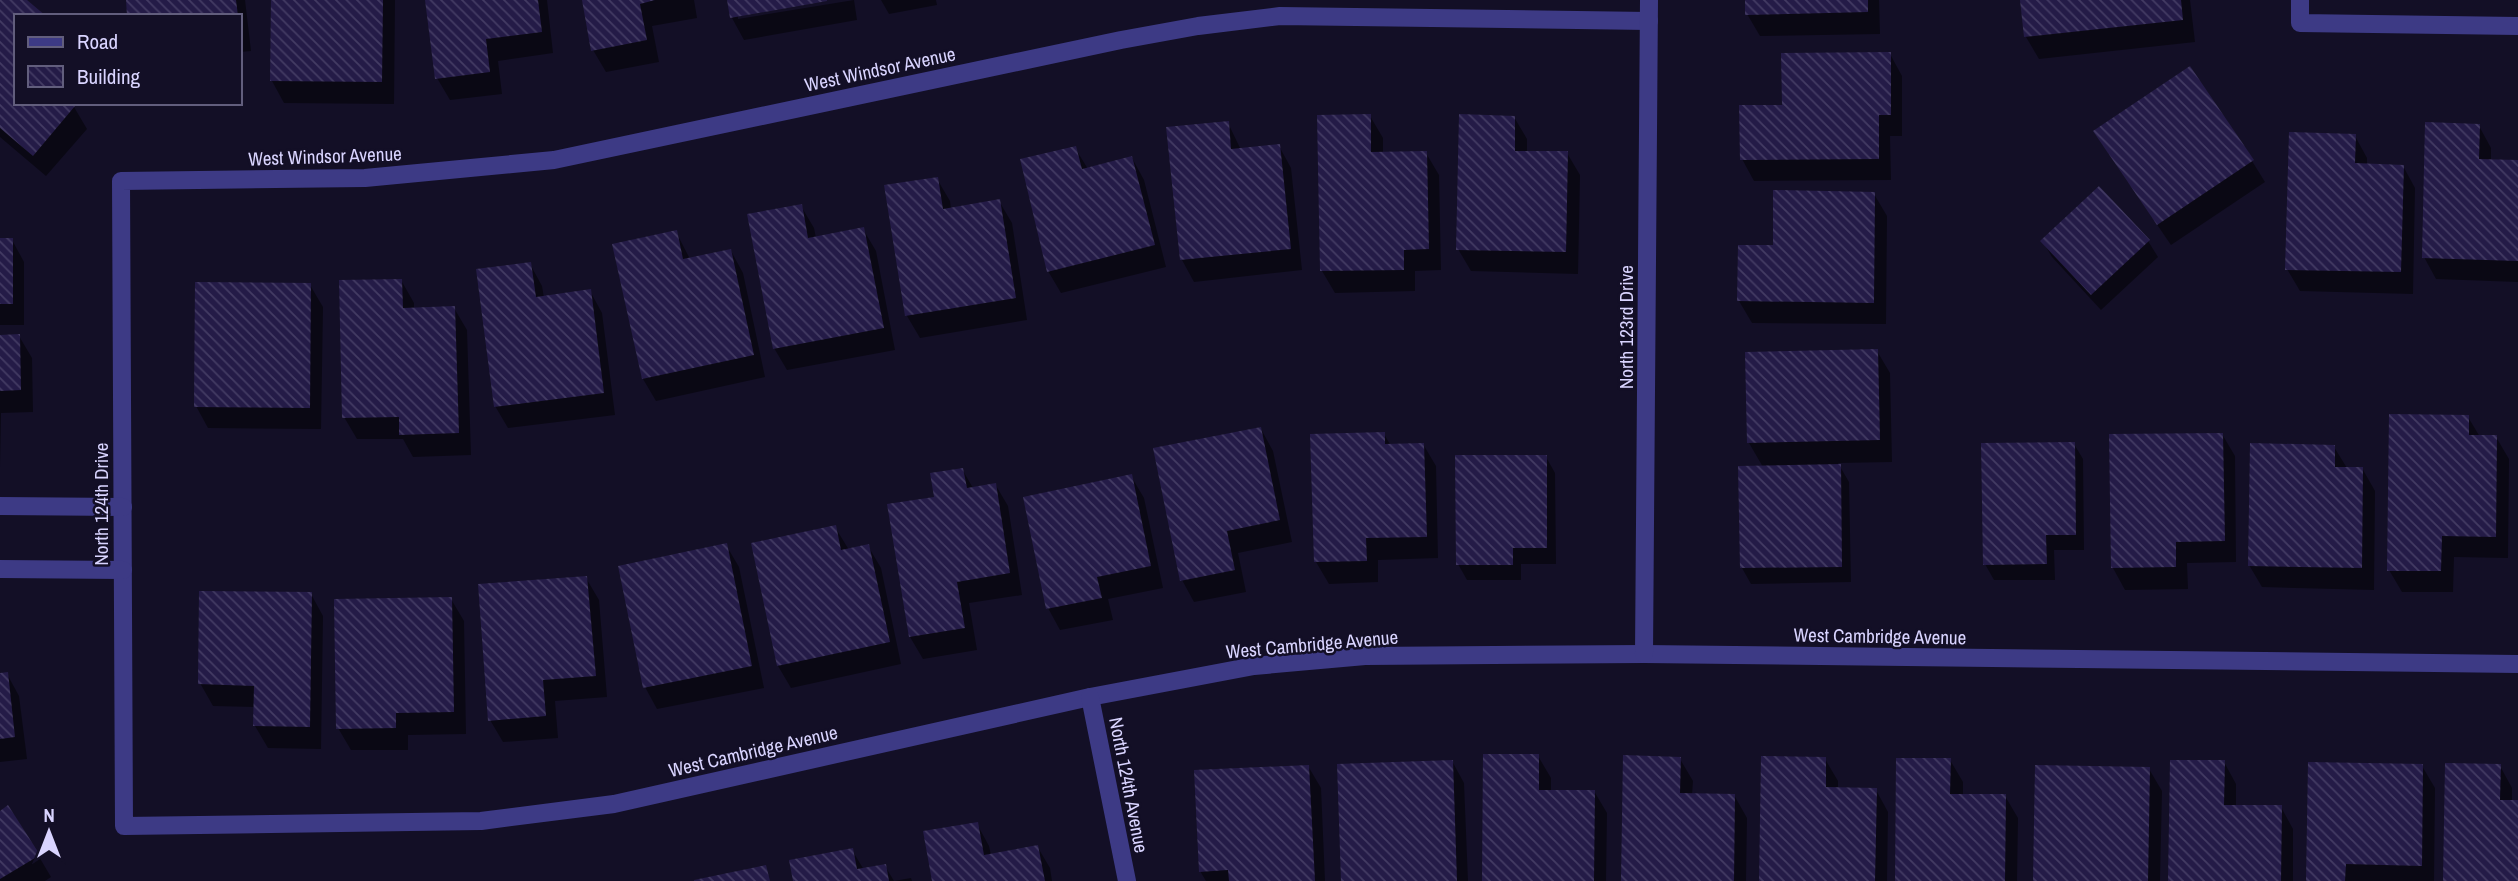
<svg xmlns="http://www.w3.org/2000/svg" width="2518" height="881" viewBox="0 0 2518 881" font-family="'Archivo Narrow',sans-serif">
  <defs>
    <pattern id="building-back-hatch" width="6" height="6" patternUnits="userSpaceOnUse" patternTransform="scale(1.75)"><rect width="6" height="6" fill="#241b47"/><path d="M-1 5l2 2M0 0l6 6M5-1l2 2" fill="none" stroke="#433b63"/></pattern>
  </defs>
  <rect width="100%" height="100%" fill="#130f26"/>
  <g fill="#0007">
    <path d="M0,0H25L16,16V103L74,107L87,129L46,176L0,137Z"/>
    <path d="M127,0H245L251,51L240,52V16H129Z"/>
    <path d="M272,0H395L394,104L284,103L272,81Z"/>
    <path d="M427,0H547L553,53L498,61L502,94L450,100L437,78Z"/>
    <path d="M584,0H694L697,18L652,26L659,62L606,72L593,50Z"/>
    <path d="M729,0H825L738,15V19L854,0L857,20L744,40L732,18Z"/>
    <path d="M881,0H936L937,5L889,14Z"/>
    <path d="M1747,0H1879L1880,34L1760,36L1747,14Z"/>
    <path d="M2022,0H2190L2195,42L2039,59L2026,37Z"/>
    <path d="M1890,54L1902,76V136H1890L1891,180L1754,181L1742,159L1783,106Z"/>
    <path d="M1370,116L1383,138V154L1426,153L1439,175L1441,270L1415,271V291L1335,293L1322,271Z"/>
    <path d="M1514,117L1527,139V152L1567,153L1580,175L1578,274L1471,271L1458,249Z"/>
    <path d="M1228,123L1241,150L1279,146L1291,168L1302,270L1194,282L1182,260Z"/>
    <path d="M2479,126L2491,148V161L2518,162V282L2436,279L2424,257Z"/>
    <path d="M2355,136L2367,158V165L2403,166L2415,188L2413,294L2300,291L2287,269Z"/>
    <path d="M1075,148L1088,169L1132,158L1144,180L1166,267L1061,293L1048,271Z"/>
    <path d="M2108,153L2252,161L2265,182L2171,245Z"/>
    <path d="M937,179L950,201L951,209L999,201L1012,223L1027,320L920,338L907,316Z"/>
    <path d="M2099,189L2148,241L2158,257L2101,310L2052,257L2043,242Z"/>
    <path d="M1874,194L1887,216L1886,324L1752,323L1739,301Z"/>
    <path d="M801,206L814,228L816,238L863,229L876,251L895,350L787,370L774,348Z"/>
    <path d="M676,232L690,259L731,251L743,273L765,377L656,401L643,379Z"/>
    <path d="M0,240H12L24,262V325H0Z"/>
    <path d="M530,264L542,286L544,298L590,291L602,313L615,415L508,428L495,406Z"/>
    <path d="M401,280L414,303V309L454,308L467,330L471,455L413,457L403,439H357L344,417Z"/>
    <path d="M310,285L323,307L321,429L208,428L196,406Z"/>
    <path d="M19,336L32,358L33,412L1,413L0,467V337Z"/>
    <path d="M1877,351L1890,373L1892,462L1838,463L1849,482L1851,582L1751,584L1742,568L1763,467L1749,443Z"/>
    <path d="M2468,417L2480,437H2496L2509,459L2508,558L2454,557L2453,592H2402L2389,570Z"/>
    <path d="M1261,429L1273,451L1292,542L1238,553L1246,592L1194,602L1182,580Z"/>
    <path d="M1384,434L1391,446L1423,444L1436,466L1438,558L1378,560V582L1329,584L1316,562Z"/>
    <path d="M2222,434L2235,456L2236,562L2187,563L2188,589L2125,590L2113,568Z"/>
    <path d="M2074,444L2083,459L2084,550H2054L2055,580H1994L1985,564Z"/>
    <path d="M2334,447L2347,468H2362L2375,491L2374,590L2262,587L2249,565Z"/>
    <path d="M1546,457L1555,473L1556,564H1521V580H1467L1458,564Z"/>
    <path d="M962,469L973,488L995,484L1008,506L1022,595L969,603L977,650L923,659L910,637L936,498Z"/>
    <path d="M1131,476L1144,498L1163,588L1108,599L1113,620L1060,630L1048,608Z"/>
    <path d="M835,527L849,550L868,546L881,568L901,664L791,688L778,666L753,545Z"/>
    <path d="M726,545L739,567L764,688L657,709L645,687Z"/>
    <path d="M586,578L599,600L607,697L555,701L558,738L503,742L490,720Z"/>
    <path d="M311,594L323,616L321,749L268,748L255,726V707L213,706L200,683Z"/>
    <path d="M451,599L464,621L466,734L408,735V750H351L338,728Z"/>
    <path d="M7,674L19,696L27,759L0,762V675Z"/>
    <path d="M1538,756L1551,778V791H1594L1607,813L1606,881H1484Z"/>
    <path d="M1680,759L1693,781L1692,795H1734L1747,818L1746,881H1623Z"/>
    <path d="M1825,759L1838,781V789L1876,790L1888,812L1887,881H1761Z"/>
    <path d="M1950,760L1963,782V796H2005L2018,818L2017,881H1897Z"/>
    <path d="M1452,761L1464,783L1468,881H1343Z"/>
    <path d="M2224,762L2236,784V806L2281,807L2293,829V881H2170Z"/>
    <path d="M1308,766L1321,788L1325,881H1206L1200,871Z"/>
    <path d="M2422,766L2435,788L2434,881H2308Z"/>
    <path d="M2500,766L2512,788V802H2518V881H2444Z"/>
    <path d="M2149,769L2162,791L2160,881H2035Z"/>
    <path d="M0,813L38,855L51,877L45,881H0Z"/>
    <path d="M977,824L989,846L991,855L1037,846L1050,868L1052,881H934Z"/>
    <path d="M852,850L864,870L885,866L894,881H795Z"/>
    <path d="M911,878L912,881H894Z"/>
  </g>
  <g fill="url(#building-back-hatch)">
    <path d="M0,0H27L46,16H16V103H73L75,106L33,156L0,128Z"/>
    <path d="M126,0H236L238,16H127Z"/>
    <path d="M271,0H383L382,82L270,81Z"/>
    <path d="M425,0H538L542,32L486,39L490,72L435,79Z"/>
    <path d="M582,0H655L640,4L647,40L591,51Z"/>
    <path d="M727,0H827V1L730,18Z"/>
    <path d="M1745,0H1868V12L1745,15Z"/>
    <path d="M2020,0H2181L2183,20L2024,37Z"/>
    <path d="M1891,52V115H1879V159L1740,160L1739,105H1782L1781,53Z"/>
    <path d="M2190,66L2254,160L2157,225L2093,131Z"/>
    <path d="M1371,114V152L1427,151L1429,249L1404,250V270L1320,271L1317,115Z"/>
    <path d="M1459,114L1515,116V151H1568L1566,252L1456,250Z"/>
    <path d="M1229,121L1231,149L1280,144L1291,249L1180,260L1166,127Z"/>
    <path d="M2425,122L2480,124L2479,159L2518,160V261L2422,258Z"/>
    <path d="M2289,132L2356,134L2355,163L2404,165L2401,272L2285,270Z"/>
    <path d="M1076,146L1082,169L1132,156L1155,245L1047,272L1020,159Z"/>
    <path d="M938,177L943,209L1000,199L1016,298L905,316L884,185Z"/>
    <path d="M2099,186L2150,240L2091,295L2040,241Z"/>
    <path d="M1773,190L1875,192L1874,303L1737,301L1738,245H1773Z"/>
    <path d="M802,204L808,238L864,227L884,328L773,349L747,214Z"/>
    <path d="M677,230L683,259L731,249L754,355L642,379L612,244Z"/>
    <rect x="0" y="238" width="13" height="66"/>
    <path d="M531,262L536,297L591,289L604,393L494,407L476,269Z"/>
    <path d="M402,279L403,308L455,306L459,433L399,435V417L342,418L339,280Z"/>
    <path d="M195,282L311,283L310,408L194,407Z"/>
    <path d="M20,334L21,390L0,391V335Z"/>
    <path d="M1878,349L1880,440L1747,443L1745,352Z"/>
    <path d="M2389,414L2469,415V435H2497L2496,537L2442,536L2441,571H2387Z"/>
    <path d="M1261,427L1280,520L1227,531L1235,570L1180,581L1153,448Z"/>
    <path d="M1385,432V444L1424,443L1427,537L1366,538L1367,561L1314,562L1310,434Z"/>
    <path d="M2223,433L2225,541L2176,542V567L2111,568L2109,434Z"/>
    <path d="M2075,442L2076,535H2046L2047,564L1983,565L1981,443Z"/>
    <path d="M2250,443L2335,445V467H2363L2362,568L2248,566Z"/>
    <path d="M1455,455H1547V548H1513V565H1456Z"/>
    <path d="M1841,464L1842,567L1740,568L1738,466Z"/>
    <path d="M963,468L967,488L996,483L1010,573L957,582L965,628L909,637L887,504L934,497L930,473Z"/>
    <path d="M1132,474L1151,566L1097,577L1102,598L1046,609L1023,497Z"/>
    <path d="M836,525L841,550L869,544L890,642L777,666L751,543Z"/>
    <path d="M727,543L752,666L643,688L618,566Z"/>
    <path d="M587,576L596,676L543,680L546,716L488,721L478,584Z"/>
    <path d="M199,591L312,592L310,727L253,726L254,686L198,684Z"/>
    <path d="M452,597L454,712L396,713V728L336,729L334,599Z"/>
    <path d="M8,672L15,737L0,739V673Z"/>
    <path d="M1483,754H1539V790H1595L1594,881H1482Z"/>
    <path d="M1623,755L1681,757L1680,793L1735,794L1734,881H1621Z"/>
    <path d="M1761,756L1826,757V787L1877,788L1875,881H1759Z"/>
    <path d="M1896,758H1951L1950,794H2006L2005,881H1895Z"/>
    <path d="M1453,760L1457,881H1341L1337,764Z"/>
    <path d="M2170,760H2225L2224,805H2282L2281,881H2168Z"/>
    <path d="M2308,762L2423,764L2422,866L2346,864L2345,881H2306Z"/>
    <path d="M2445,763L2501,764L2500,800H2518V881H2443Z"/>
    <path d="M1309,765L1315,881H1229L1228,870L1199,872L1194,770Z"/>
    <path d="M2035,765L2150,767L2148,881H2033Z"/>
    <path d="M8,805L40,855L0,879V811Z"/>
    <path d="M978,822L984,855L1038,845L1045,881H932L923,831Z"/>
    <path d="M853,848L857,869L886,864L889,881H793L789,860Z"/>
    <path d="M766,865L770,881H694V880Z"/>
  </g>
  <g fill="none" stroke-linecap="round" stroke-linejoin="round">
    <g stroke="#3d3a85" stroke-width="18">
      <path d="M2300,0V23L2518,26"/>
      <path d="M1649,21L1280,16L1198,26L1121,40L554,160L365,178L121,181L124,826L481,821L614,804L1090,697L1254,666L1365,656L1644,654L2518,664"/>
      <path d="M0,506L123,507"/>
      <path d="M0,569L123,570"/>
      <path d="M1644,654L1649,0"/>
      <path d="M1090,697L1127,881"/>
    </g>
  </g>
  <g text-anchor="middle" stroke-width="5" stroke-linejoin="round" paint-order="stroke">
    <g font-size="19" fill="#d9d4ff" stroke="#130f26">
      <text transform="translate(880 69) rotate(-12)" y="7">West Windsor Avenue</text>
      <text transform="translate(325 156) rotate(-2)" y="7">West Windsor Avenue</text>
      <text transform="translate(1626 327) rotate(-90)" y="7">North 123rd Drive</text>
      <text transform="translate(101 504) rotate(-90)" y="7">North 124th Drive</text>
      <text transform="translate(1880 636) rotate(1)" y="7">West Cambridge Avenue</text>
      <text transform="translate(1312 644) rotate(-5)" y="7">West Cambridge Avenue</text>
      <text transform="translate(753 751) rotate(-13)" y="7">West Cambridge Avenue</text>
      <text transform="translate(1129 785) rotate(79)" y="7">North 124th Avenue</text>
    </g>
  </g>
  <rect x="14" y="14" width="228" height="91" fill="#130f26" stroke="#625e7d" stroke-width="2"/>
  <rect x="28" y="37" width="35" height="10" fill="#3d3a85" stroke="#625e7d" stroke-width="2"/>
  <text x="77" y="49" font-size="21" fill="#d9d4ff">Road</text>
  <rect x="28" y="66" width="35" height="21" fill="url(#building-back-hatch)" stroke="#625e7d" stroke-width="2"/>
  <text x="77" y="84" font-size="21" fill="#d9d4ff">Building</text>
  <g transform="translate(49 832)" stroke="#130f26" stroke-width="5" paint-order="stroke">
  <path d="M0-5L12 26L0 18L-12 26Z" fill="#d9d4ff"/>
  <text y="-10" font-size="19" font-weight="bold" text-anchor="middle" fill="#d9d4ff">N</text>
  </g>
</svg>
